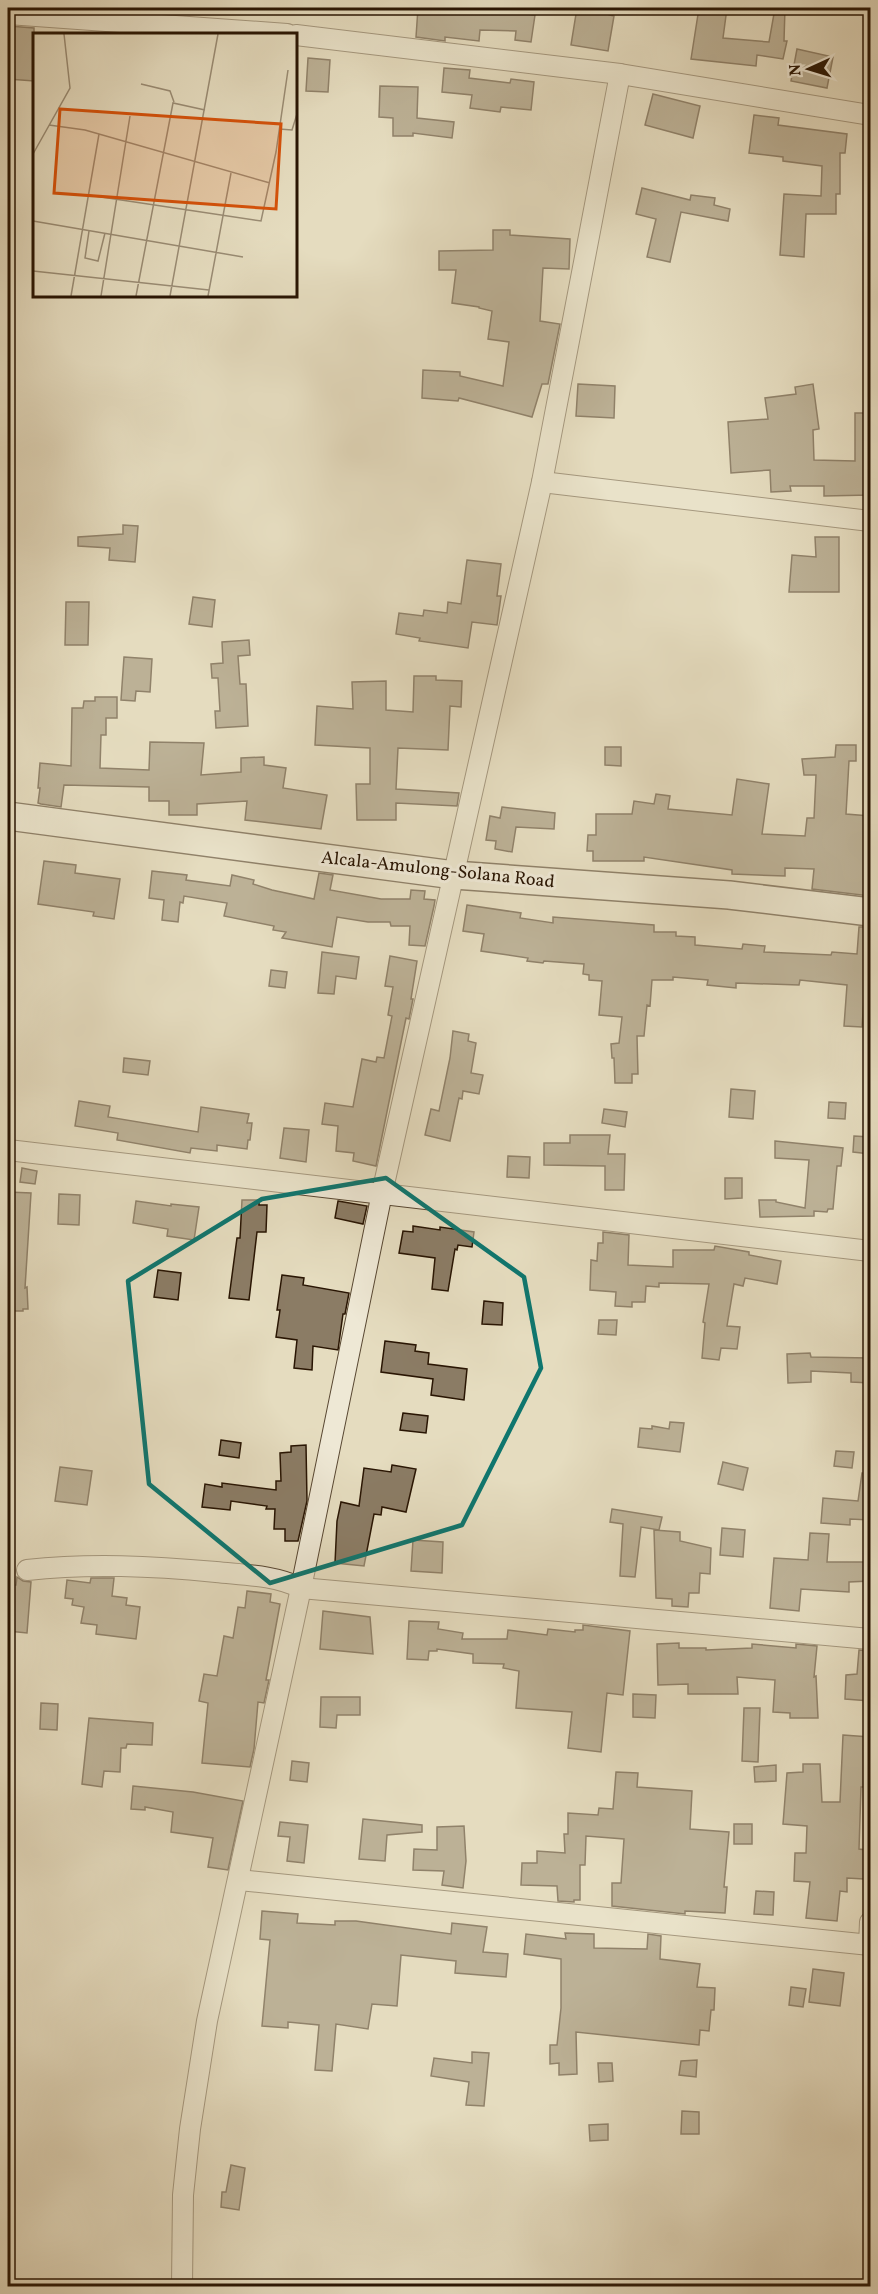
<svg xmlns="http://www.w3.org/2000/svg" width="878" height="2294" viewBox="0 0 878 2294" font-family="Vollkorn,serif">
  <rect width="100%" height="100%" fill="#e5dcbf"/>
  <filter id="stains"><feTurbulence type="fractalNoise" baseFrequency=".00333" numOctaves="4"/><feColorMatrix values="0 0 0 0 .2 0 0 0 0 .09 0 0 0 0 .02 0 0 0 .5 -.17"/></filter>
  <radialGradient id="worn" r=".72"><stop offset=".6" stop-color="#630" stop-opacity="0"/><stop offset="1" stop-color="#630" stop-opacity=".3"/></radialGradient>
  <g fill="#8b7c65" stroke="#291503" stroke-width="1.5">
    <path d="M418,8H507V12L535,15L531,42L515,40L516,31L480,30L479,41L445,37V41L416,37Z"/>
    <path d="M577,8H609V15L614,16L608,51L571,45Z"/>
    <path d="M699,8H727L723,38L769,42L775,8H785L784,41H787L783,59L757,55L756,66L691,59Z"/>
    <path d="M8,26L34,28V81L8,79Z"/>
    <path d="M797,49L833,57L827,88L791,81Z"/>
    <path d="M308,58L330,60L328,92L306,91Z"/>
    <path d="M444,68L470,70L469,78L510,83L511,79L534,82L531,110L501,107L500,112L470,108L472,95L442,92Z"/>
    <path d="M380,86L418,87L417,118L454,122L452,138L413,133V136H393V118L379,117Z"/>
    <path d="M653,94L700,106L693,138L645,125Z"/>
    <path d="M754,115L779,118L778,125L847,134L845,153H840V194H836V214H806L804,257L780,255L784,194L821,196L822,166L783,161V157L749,153Z"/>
    <path d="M642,188L690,200L691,195L715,198L714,205L730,209L728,221L681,212L670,262L647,257L656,219L636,214Z"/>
    <path d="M493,230H510V235L570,239L569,269L543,268L540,321L560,324L548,384H542L532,417L459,398L458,401L422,398L423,370L460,372V376L503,386L509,342L488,339L492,311L479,308V307L452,303L456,270H439V251L493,250Z"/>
    <path d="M578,384L615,386L614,418L576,416Z"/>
    <path d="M813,384L819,429L813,430L814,460L855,461V413H870V495L824,496V486H790L791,491L771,492L770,470L731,473L728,422L768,419L765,398L796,394L795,387Z"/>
    <path d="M123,525L138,526L135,562L109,560L110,548L78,546V537L123,534Z"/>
    <path d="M815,537H839V592H789L792,555L816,557Z"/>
    <path d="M467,560L501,564L497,596H501L497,625L472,622L468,648L419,641L420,638L396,634L399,613L423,616L424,610L447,613L448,602L461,604Z"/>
    <path d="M193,597L215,600L212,627L189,624Z"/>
    <path d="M66,602H89L88,645H65Z"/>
    <path d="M249,640L250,655L238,656L240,684H246L248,726L216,728L215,711H220L218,678H212L211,664L223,663L222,642Z"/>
    <path d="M124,657L152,659L150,692L136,691L135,701L121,700Z"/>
    <path d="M414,676H436V680L462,681L461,707L450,706L448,750L398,748L396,789L459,793L457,806L396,803V820H357L356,784H370V748L315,745L317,706L353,709L352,682L386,681V710L413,712Z"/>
    <path d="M95,697H117V718H106V735H101L100,768L149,770L150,742L204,743L201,775L241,772V758L264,757V765L286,768L283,788L327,795L321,829L245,820L247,801L197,804V815H169V801H149V787L64,785L61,807L41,804L38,803L40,788H38L40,763L71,766L72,708H83L84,701H95Z"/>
    <path d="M836,745H856V761H849L846,814L870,816V896L812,889L814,869L785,868V876L732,874V870L644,857V861H593V851H587L588,835H596V814H632L634,801L654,804L656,794L670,796L668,809L732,815L737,779L769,784L762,834L805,836L807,818H814L816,775H804L802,759L835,757Z"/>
    <path d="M605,747H621V766L605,765Z"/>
    <path d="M502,807L555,813L554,829L516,827L512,852L495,849L496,841L486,840L490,816L500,818Z"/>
    <path d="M44,861L76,865L75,873L120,879L114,919L93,916L94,912L38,904Z"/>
    <path d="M152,871L187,875L186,880L230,886L232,875L254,880L253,884L272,890L314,899L319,873L333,875L330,890L381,899H410L411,890L425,891L424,899L435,900L434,906L425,946L409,945L410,926H391L390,922H368L337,917L332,947L282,938L286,932L273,930L274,926L224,916L227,903L184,896L183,903L180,902L178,922L162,920L164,900L149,898Z"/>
    <path d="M467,905L521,913L520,918L553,923V917L654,925V932H676V936L695,937V945L742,949L743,944L765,946L764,952L831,955L832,952L857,954L859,927H870V986L865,985L862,1027L844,1026L847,985L800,980L799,985L736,983V988L707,985L708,980L673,977V980H652L650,1006L647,1005L644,1036H637L638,1074H632V1083H615L614,1058H612L611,1044L619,1043L622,1017L599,1015L602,981L589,980V975L583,974L584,964L544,961L543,963L527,961L528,958L481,951L484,934L463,931Z"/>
    <path d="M322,952L359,957L356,979L336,976L334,994L318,993Z"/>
    <path d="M390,956L417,961L411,999H413L409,1019L406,1018L376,1166L353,1161L354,1153L336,1151L338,1126L322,1124L325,1103L353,1107L362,1059L376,1062L377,1057L384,1058L392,1016L388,1015L393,987L385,986Z"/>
    <path d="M271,970L287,972L285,988L269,986Z"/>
    <path d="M453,1031L469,1034L468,1041L476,1043L471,1073L483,1075L479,1094L463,1091L462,1099L459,1098L450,1141L425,1135L431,1109L439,1111L450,1058Z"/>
    <path d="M124,1058L150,1061L148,1075L123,1072Z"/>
    <path d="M731,1089L755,1091L753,1119L729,1117Z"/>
    <path d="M79,1101L110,1106L108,1117L198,1132L201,1107L249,1114L247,1123H252L250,1140H248L247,1149L217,1145V1151L191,1148L190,1153L117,1140L118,1133L75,1126Z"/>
    <path d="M829,1102L846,1103L845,1119L828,1118Z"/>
    <path d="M604,1109L627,1112L625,1127L602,1123Z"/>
    <path d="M284,1128L309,1130L306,1162L280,1158Z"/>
    <path d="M570,1135H610L608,1154H625L624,1190H605V1166L544,1165V1143H570Z"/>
    <path d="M854,1136L870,1137V1154L853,1152Z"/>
    <path d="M775,1141L843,1148L841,1166H837L833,1209H828L827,1212L814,1211V1216L760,1217L759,1200H776V1202L805,1208L809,1160L775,1158Z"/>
    <path d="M508,1156L530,1157L529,1178L507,1177Z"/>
    <path d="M22,1168L37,1171L35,1184L20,1182Z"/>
    <path d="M725,1178H742V1198L725,1199Z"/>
    <path d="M8,1192L31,1193L25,1288L27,1287L28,1309H23V1311H13L11,1267H8Z"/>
    <path d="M59,1194L80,1195L79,1225L58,1224Z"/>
    <path d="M242,1200H259V1205H267L266,1232H257L249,1300L229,1298L237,1238H240Z"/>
    <path d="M136,1201L171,1206V1204L199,1207L194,1240L167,1236L168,1229L133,1223Z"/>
    <path d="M338,1201L367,1206L363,1224L335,1218Z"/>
    <path d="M413,1226L440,1230V1227L474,1232L472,1247L458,1245L457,1250L455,1249L448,1291L432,1289L435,1258L399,1253L403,1231L413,1232Z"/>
    <path d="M603,1232L629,1235L628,1265L673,1267V1250H714L715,1246L749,1252V1255L781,1261L777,1284L745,1278L743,1286L734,1284L727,1326L740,1327L737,1349L721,1348L719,1360L702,1358L705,1323L703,1322L709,1284L659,1283V1287L646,1286L645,1302H632V1307L615,1306L616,1292L590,1290L591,1260L597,1261L598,1243H603Z"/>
    <path d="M158,1270L181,1273L178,1300L154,1297Z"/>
    <path d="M282,1275L304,1278L303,1285L349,1293L345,1314H343L338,1350L313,1346L312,1370L294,1368L297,1340L276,1337L280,1310H277Z"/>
    <path d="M484,1301L503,1303L502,1325L482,1324Z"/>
    <path d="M599,1320H617L616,1335L598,1334Z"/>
    <path d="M385,1341L416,1345L415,1351L429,1353L428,1364L467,1369L464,1400L431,1395L433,1379L381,1372Z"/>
    <path d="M810,1353L811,1357L870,1358V1383L851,1382V1373L811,1371V1382L788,1383L787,1354Z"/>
    <path d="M403,1413L428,1416L426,1433L400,1430Z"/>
    <path d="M670,1422L684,1423L680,1452L638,1447L640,1428L652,1429V1426L669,1429Z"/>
    <path d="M221,1440L241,1443L239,1458L219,1455Z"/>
    <path d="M306,1445L307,1501L298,1541H285V1529H274L275,1509H266L267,1506L231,1501L230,1510L202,1507L205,1484L222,1487V1483L276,1490V1481H281L280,1453L291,1452V1446Z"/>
    <path d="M836,1451L854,1452L852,1468L834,1466Z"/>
    <path d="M723,1462L748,1468L743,1490L718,1484Z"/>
    <path d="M392,1465L416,1469L406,1512L382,1507L381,1515L374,1514L364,1566L335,1563L337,1521L341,1502L359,1506L364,1468L391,1472Z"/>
    <path d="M60,1467L92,1471L87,1505L55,1501Z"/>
    <path d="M862,1473L870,1474V1520L850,1519V1525L821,1523L823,1498L858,1501Z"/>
    <path d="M612,1509L662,1517L659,1530L641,1527L635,1577L620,1576L623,1524L610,1522Z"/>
    <path d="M722,1528L745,1530L743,1557L720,1555Z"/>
    <path d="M654,1530L680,1532V1541L711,1548L710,1574L700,1573L699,1593H689L688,1607L672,1606V1599L656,1598Z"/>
    <path d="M810,1533L829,1534L827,1562H870V1581L849,1582V1592L801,1589L799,1611L770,1608L774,1558L808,1560Z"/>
    <path d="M413,1540L443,1542L442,1573L411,1571Z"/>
    <path d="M17,1577L23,1581L31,1582L27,1633L8,1631V1585H16Z"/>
    <path d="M91,1578H114L112,1596L127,1598L126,1605L140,1607L136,1639L96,1634L97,1625L81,1623L84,1607L72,1605L73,1599L65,1598L67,1580L90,1583Z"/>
    <path d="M247,1591L271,1594L270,1602L280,1604L266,1680H269L264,1703L258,1702L254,1749L250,1767L202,1763L208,1703L199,1701L204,1674L217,1676L224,1636L233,1638L238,1607L245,1608Z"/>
    <path d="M323,1611L370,1617L373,1654L320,1649Z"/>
    <path d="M409,1621L439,1622L438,1629L463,1633L462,1639H507L508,1630L547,1635L548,1629L575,1632V1630H583V1625L630,1631L623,1695L607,1693L601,1752L568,1748L572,1712L516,1708L519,1671L503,1668L504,1664L473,1663V1654L437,1649V1651H429L428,1660L407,1659Z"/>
    <path d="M679,1643V1648H706V1650L752,1648V1644L796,1648V1644L817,1646L814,1677L816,1676L818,1718H790V1713L773,1712L775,1680L737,1677L738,1694H688V1684L658,1685L657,1644Z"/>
    <path d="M859,1650L870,1651V1701L845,1699L846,1675L857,1674Z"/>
    <path d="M633,1694L656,1695L655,1718L633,1717Z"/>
    <path d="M321,1697H360V1715H337L336,1728L320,1727Z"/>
    <path d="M41,1703L58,1704L57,1730L40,1729Z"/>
    <path d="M744,1708H760L758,1762L742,1761Z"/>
    <path d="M89,1718L153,1723L152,1745L127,1744L126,1748H121L120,1772L104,1771L102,1787L82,1784Z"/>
    <path d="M843,1735L870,1737V1787H861L859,1849L866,1850L864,1879L847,1878V1892L840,1891L837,1921L806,1918L810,1882L794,1881L795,1853H806L807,1826L783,1824L787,1773L803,1772V1764H820L822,1802H840Z"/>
    <path d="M292,1761L309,1763L307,1782L290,1780Z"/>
    <path d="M776,1765V1781L755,1782L754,1767Z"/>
    <path d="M616,1772L638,1773L637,1787L692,1791L690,1829L729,1832L724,1887H727L725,1913L685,1911V1914L612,1906V1883H621L624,1839L586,1836L585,1865H580V1900H574V1902L558,1901L557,1886L521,1885L522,1863H537V1851L565,1853L564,1834H568V1813L598,1815L599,1808L613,1809Z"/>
    <path d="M133,1786L193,1792L243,1801L228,1870L208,1867L213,1838L171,1832L173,1812L145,1807V1810L131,1809Z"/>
    <path d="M363,1819L422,1825V1832L387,1835L385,1861L359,1859Z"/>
    <path d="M280,1822L308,1825L304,1863L287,1861L290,1837L278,1836Z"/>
    <rect x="734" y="1824" width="18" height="20"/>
    <path d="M464,1826L466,1861L463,1888L442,1885L444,1871L413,1870L414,1849L437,1850V1827Z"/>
    <path d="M756,1891L774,1892L773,1915L754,1914Z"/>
    <path d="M262,1911L298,1914L297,1923L335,1925V1921H356L451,1934L452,1923L487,1927L483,1952L508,1954L506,1977L455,1973L456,1961L401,1955L397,2006L372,2004L368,2029L336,2024L332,2071L315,2070L319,2025L288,2022V2028L262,2026L270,1940L260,1939Z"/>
    <path d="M565,1933L594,1934V1948L647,1949L648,1934L661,1936L660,1959L700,1964L697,1987L715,1988L714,2010H711L709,2031L700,2030L699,2045L576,2032L577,2074L559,2075V2063L550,2064V2045H557L561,2008V1959L524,1954L526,1934L566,1939Z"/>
    <path d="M813,1969L844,1973L840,2006L809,2002Z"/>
    <path d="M791,1987L806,1989L803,2007L789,2005Z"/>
    <path d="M472,2052L489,2053L484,2106L466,2105L469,2082L431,2076L434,2058L472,2063Z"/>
    <path d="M697,2060L696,2077L679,2075L681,2061Z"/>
    <path d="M598,2063H612L613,2081L599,2082Z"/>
    <path d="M682,2111L699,2112V2134H681Z"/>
    <path d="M608,2124V2140L590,2141L589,2125Z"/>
    <path d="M231,2165L245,2168L239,2210L221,2207L222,2192H226Z"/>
  </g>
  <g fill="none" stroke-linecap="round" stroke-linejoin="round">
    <defs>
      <g id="minor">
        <path d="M8,14L287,34"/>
        <path d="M296,35L620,74L870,115"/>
        <path d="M542,482L870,521"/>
        <path d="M8,1150L870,1251"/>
        <path d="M27,1570C90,1563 152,1566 216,1572C245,1575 274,1575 301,1588L870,1639"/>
        <path d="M239,1880L870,1945"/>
        <path d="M869,1945L870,1922"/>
        <path d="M182,2286L183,2195L190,2129L207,2021L301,1588L382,1193L542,482L620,74"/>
      </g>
      <path id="secondary" d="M8,816L454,875L729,895L870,912"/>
    </defs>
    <use href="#minor" stroke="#584732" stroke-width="22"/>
    <use href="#secondary" stroke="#291503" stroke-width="30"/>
    <use href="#minor" stroke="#eee8d5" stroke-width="20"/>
    <use href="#secondary" stroke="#eee8d5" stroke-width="27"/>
  </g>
  <path d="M0 0H878V2294H0ZM386,1178L524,1277L541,1368L462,1525L270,1583L149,1484L128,1281L262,1199Z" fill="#e5dcbf" fill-opacity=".55" fill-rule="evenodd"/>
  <path fill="none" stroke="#0f766e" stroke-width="4.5" stroke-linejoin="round" d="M386,1178L524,1277L541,1368L462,1525L270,1583L149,1484L128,1281L262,1199Z"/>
  <g text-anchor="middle" stroke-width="6" stroke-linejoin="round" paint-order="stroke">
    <g font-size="18" fill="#291503" stroke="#eee8d5">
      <text transform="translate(438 869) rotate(6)" y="6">Alcala-Amulong-Solana Road</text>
    </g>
  </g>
  <g transform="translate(33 33)">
    <rect width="264" height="264" fill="#e5dcbf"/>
    <path fill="none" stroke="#9a8c74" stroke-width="1.5" d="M108,51L137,58L141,69M16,92L52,97L237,150M246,96L259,97L264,81M0,121L37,55L31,1M55,162L228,188L243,119L255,37M0,188L210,224M56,198L52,225L65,228L72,200M0,238L176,257M38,263L66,101M68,263L97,83M103,263L140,70L172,77M137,263L185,1M175,263L198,140"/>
    <path fill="#d5520b" fill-opacity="0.15" stroke="#d5520b" stroke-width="3" d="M27,76L248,91L243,176L21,160Z"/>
    <rect width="264" height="264" fill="none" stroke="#291503" stroke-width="3"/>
  </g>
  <rect width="878" height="2294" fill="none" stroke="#e5dcbf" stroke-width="30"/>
  <rect x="9" y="9" width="860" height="2276" fill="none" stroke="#291503" stroke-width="3"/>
  <rect x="15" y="15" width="848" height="2264" fill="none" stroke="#291503" stroke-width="1.5"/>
  <g transform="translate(809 69) rotate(266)" stroke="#eee8d5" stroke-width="4.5" paint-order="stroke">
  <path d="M0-4.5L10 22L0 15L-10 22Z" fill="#291503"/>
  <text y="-9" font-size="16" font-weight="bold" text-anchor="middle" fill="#291503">N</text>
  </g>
  <rect width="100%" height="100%" filter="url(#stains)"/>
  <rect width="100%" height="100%" fill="url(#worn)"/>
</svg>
